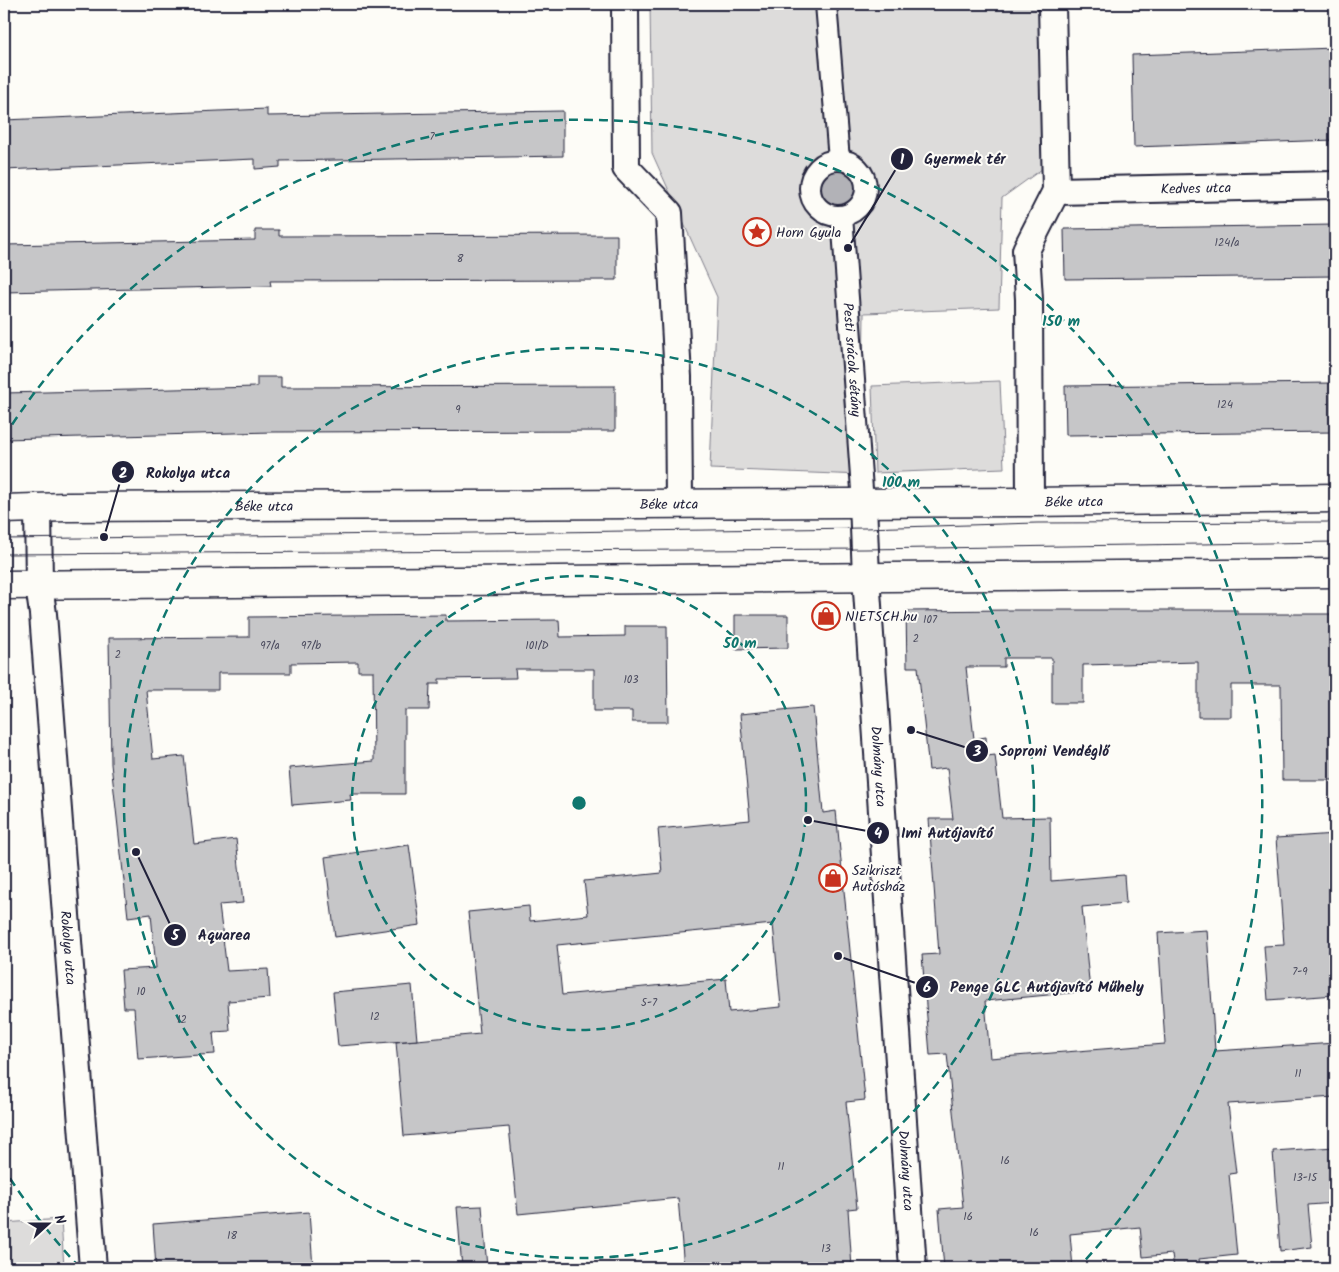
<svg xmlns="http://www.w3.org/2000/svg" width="1339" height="1272" viewBox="0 0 1339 1272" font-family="Kalam,sans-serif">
  <rect width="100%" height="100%" fill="#fdfcf7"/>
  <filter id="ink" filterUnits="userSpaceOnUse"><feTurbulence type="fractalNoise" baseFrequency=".02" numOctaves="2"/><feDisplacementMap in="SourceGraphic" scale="10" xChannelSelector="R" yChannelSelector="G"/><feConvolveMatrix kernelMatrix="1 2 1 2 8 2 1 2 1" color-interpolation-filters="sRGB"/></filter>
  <g filter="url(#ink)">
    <g fill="#dddcdb" stroke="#807f8b">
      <path d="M650,4H1039L1042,169L1002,198L999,308L864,313L862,475L710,469L717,297L652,153Z"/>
      <path d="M1000,381L1004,468L875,473L872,386Z"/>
      <path d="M61,1219L64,1268H4V1223Z"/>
    </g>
    <circle fill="#b2b2b7" stroke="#787885" cx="839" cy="188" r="22"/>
    <g fill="#c6c6c8" stroke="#22223b" fill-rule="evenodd">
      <path d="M1335,48V140L1134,147L1132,55Z"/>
      <path d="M267,109V116L563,111V156L280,161V167L255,169V159L4,170V120Z"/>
      <path d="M1335,225V276L1065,279L1064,229Z"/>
      <path d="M255,230H279V236L617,235V280L270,281L271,286L4,292V245L255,240Z"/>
      <path d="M257,377H281V387L615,386V431L272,432L4,439V393L257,387Z"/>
      <path d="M1335,383V432L1066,435L1065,386Z"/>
      <path d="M1012,610H1237V614H1335V780H1282L1281,685H1231V717H1198V662L1083,665V703H1052V658H1004V667H966L974,739L986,737L987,756L995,755L1002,818L1050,817L1051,881L1124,875L1126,903L1082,907L1090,991L985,1001L990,1058L1165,1044L1158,933L1207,930L1215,1051L1335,1043V1097L1228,1104L1236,1173L1229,1174L1237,1255L1199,1259L1200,1267L1174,1268L1172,1254L1143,1257L1140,1227L1070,1234L1073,1268H944L939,1209L963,1207L947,1054L930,1055L922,955L939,954L929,819H953L947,768L929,770L918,667H907L906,611Z"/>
      <path d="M446,615V621L559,620L560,637L625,636V626H667L668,722H632V711H594V669H515L516,678L439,679V684H430L429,710H405V794H350L351,800L292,805L289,768L374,761L373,671H358V662L291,663V673H218V690H146L153,759L184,756L194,844L236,839L243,903L219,905L227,971L268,969L270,998L228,1001L230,1031L213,1032L215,1054L138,1059L134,1008H124L121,970L156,968L151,914L128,917L111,764L109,638L249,637V617Z"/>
      <path d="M735,615H788V648L735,649Z"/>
      <path d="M813,707L823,813L836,811L865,1100L846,1102L857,1208L848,1209L852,1268H684L678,1198L518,1214L509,1127L404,1136L396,1042L480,1034L468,912L529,906L530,921L588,915L584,881L662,873L658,829L750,820L740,714ZM773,924L781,1007L729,1012L726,979L562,995L557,945Z"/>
      <path d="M1335,834V995L1268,1000L1264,946L1284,945L1276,838Z"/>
      <path d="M409,845L420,925L335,937L325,857Z"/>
      <path d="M412,985L417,1040L338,1046L333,992Z"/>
      <path d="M1335,1147V1203L1308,1205L1312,1247L1280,1251L1273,1151Z"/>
      <path d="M482,1206L487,1268H462L457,1207Z"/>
      <path d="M309,1212L313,1268H156L153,1224Z"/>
    </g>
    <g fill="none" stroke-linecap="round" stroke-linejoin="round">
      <defs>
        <g id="pedestrian">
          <path d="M826,4L839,160"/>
          <circle cx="838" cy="188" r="28"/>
          <path id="s1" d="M842,216L863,503"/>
        </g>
        <g id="minor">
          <path d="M625,4L626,168L669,213L678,377L679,504"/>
          <path id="s2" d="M1056,191L1335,185"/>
          <path d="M1030,502L1029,299L1026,250L1056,191L1052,4"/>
          <path id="s3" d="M863,503L866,576L913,1268"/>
          <path id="s4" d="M38,508L39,585L43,614L93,1268"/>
        </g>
        <g id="secondary">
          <path id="s5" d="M4,509L66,507L1030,502L1335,498"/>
          <path d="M4,585L1335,573"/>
        </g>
      </defs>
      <use href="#pedestrian" stroke="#22223b" stroke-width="24"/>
      <use href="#minor" stroke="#22223b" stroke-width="30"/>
      <use href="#secondary" stroke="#22223b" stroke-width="31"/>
      <use href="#pedestrian" stroke="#fdfcf7" stroke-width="20"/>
      <use href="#minor" stroke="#fdfcf7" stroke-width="26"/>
      <use href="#secondary" stroke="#fdfcf7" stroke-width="28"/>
      <g stroke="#22223b" stroke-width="1">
        <path d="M4,539L864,528L1037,523L1335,522"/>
        <path d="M4,554L865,549L1335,542"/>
      </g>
    </g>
  </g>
  <g fill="none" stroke="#0f766e" stroke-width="2.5" stroke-dasharray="9 6">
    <circle cx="579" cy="803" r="227"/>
    <circle cx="579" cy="803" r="455"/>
    <path d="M80 1268A682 682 0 0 1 4 1169M4 437A682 682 0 1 1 1078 1268"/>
  </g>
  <defs>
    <symbol id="sight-ring" viewBox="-11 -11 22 22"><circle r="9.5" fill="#fdfcf7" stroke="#c8321e" stroke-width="1.5"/><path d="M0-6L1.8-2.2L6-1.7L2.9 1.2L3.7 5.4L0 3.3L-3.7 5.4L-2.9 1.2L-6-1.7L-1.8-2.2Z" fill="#c8321e"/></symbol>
    <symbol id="shop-ring" viewBox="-11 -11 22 22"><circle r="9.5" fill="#fdfcf7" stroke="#c8321e" stroke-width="1.5"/><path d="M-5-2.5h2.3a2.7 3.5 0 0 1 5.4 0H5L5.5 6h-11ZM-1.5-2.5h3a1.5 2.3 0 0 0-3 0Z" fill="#c8321e"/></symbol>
  </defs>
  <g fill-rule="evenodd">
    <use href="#sight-ring" x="741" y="216" width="32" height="32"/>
    <use href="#shop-ring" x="810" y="600" width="32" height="32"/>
    <use href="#shop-ring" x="817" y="862" width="32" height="32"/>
  </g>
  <g text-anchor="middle" stroke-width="4" stroke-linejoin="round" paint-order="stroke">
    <g font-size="11" fill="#4b4b5e">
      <text x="432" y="140">7</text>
      <text x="1227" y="246">124/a</text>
      <text x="460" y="262">8</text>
      <text x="1225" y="408">124</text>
      <text x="458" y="413">9</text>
      <text x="930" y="623">107</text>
      <text x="916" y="642">2</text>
      <text x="270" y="649">97/a</text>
      <text x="311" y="649">97/b</text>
      <text x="537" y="649">101/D</text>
      <text x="118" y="658">2</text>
      <text x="631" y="683">103</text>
      <text x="1300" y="975">7-9</text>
      <text x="141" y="995">10</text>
      <text x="649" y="1006">5-7</text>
      <text x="375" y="1020">12</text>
      <text x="182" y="1023">12</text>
      <text x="1298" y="1077">11</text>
      <text x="1005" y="1164">16</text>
      <text x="781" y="1170">11</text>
      <text x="1305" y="1181">13-15</text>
      <text x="968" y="1220">16</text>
      <text x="1034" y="1236">16</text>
      <text x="232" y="1239">18</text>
      <text x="826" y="1252">13</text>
    </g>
    <g font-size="14" fill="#22223b" stroke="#fdfcf7">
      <text dy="5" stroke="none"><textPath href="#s2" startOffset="140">Kedves utca</textPath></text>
      <text dy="5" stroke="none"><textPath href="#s1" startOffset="144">Pesti srácok sétány</textPath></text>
      <text dy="5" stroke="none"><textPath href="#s5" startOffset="1070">Béke utca</textPath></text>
      <text dy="5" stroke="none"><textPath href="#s5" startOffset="665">Béke utca</textPath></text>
      <text dy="5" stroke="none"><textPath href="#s5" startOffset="260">Béke utca</textPath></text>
      <text dy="5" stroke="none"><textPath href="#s3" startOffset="264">Dolmány utca</textPath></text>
      <text dy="5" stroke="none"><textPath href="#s4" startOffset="441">Rokolya utca</textPath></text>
      <text dy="5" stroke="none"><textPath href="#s3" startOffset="669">Dolmány utca</textPath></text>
    </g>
    <g font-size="14" fill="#22223b" stroke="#fdfcf7" text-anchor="start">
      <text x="776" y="237">Horn Gyula</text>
      <text x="845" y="621">NIETSCH.hu</text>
      <text x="852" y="875">Szikriszt<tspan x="852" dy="16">Autósház</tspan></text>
    </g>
  </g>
  <circle cx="579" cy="803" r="8" fill="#0f766e" stroke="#fdfcf7" stroke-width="2.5"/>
  <g font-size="15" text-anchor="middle" font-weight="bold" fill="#0f766e" stroke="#fdfcf7" stroke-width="4" stroke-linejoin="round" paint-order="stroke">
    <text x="1061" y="326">150 m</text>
    <text x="901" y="487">100 m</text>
    <text x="740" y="648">50 m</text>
  </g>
  <path fill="none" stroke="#22223b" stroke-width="2" d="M848 248L902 159M104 537L123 472M911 730L977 751M808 820L878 833M136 852L175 935M838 956L927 987"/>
  <g fill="#22223b" stroke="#fdfcf7" stroke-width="2">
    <circle cx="848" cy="248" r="5"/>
    <circle cx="104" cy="537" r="5"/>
    <circle cx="911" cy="730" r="5"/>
    <circle cx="808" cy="820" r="5"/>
    <circle cx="136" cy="852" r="5"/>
    <circle cx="838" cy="956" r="5"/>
    <circle cx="902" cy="159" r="12"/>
    <circle cx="123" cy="472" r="12"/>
    <circle cx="977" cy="751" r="12"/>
    <circle cx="878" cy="833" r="12"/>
    <circle cx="175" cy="935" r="12"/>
    <circle cx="927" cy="987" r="12"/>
  </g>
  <g font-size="15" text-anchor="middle" font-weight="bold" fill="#fff">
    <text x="902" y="164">1</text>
    <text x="123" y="478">2</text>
    <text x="977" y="756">3</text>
    <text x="878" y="838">4</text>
    <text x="175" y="940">5</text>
    <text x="927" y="992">6</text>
  </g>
  <g font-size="15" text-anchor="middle" font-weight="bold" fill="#22223b" stroke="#fdfcf7" stroke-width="4" stroke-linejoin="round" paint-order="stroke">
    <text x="965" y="164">Gyermek tér</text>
    <text x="188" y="478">Rokolya utca</text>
    <text x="1054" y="756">Soproni Vendéglő</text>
    <text x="947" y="838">Imi Autójavító</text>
    <text x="224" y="940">Aquarea</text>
    <text x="1047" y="992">Penge GLC Autójavító Műhely</text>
  </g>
  <rect width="1339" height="1272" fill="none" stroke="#fdfcf7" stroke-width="20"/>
  <rect x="10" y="10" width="1319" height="1252" fill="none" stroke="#22223b" stroke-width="2" filter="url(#ink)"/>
  <g transform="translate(48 1224) rotate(69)" stroke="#fdfcf7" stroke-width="4" paint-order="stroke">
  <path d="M0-4L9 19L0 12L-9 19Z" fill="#22223b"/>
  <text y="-8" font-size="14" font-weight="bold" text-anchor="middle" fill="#22223b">N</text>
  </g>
</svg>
